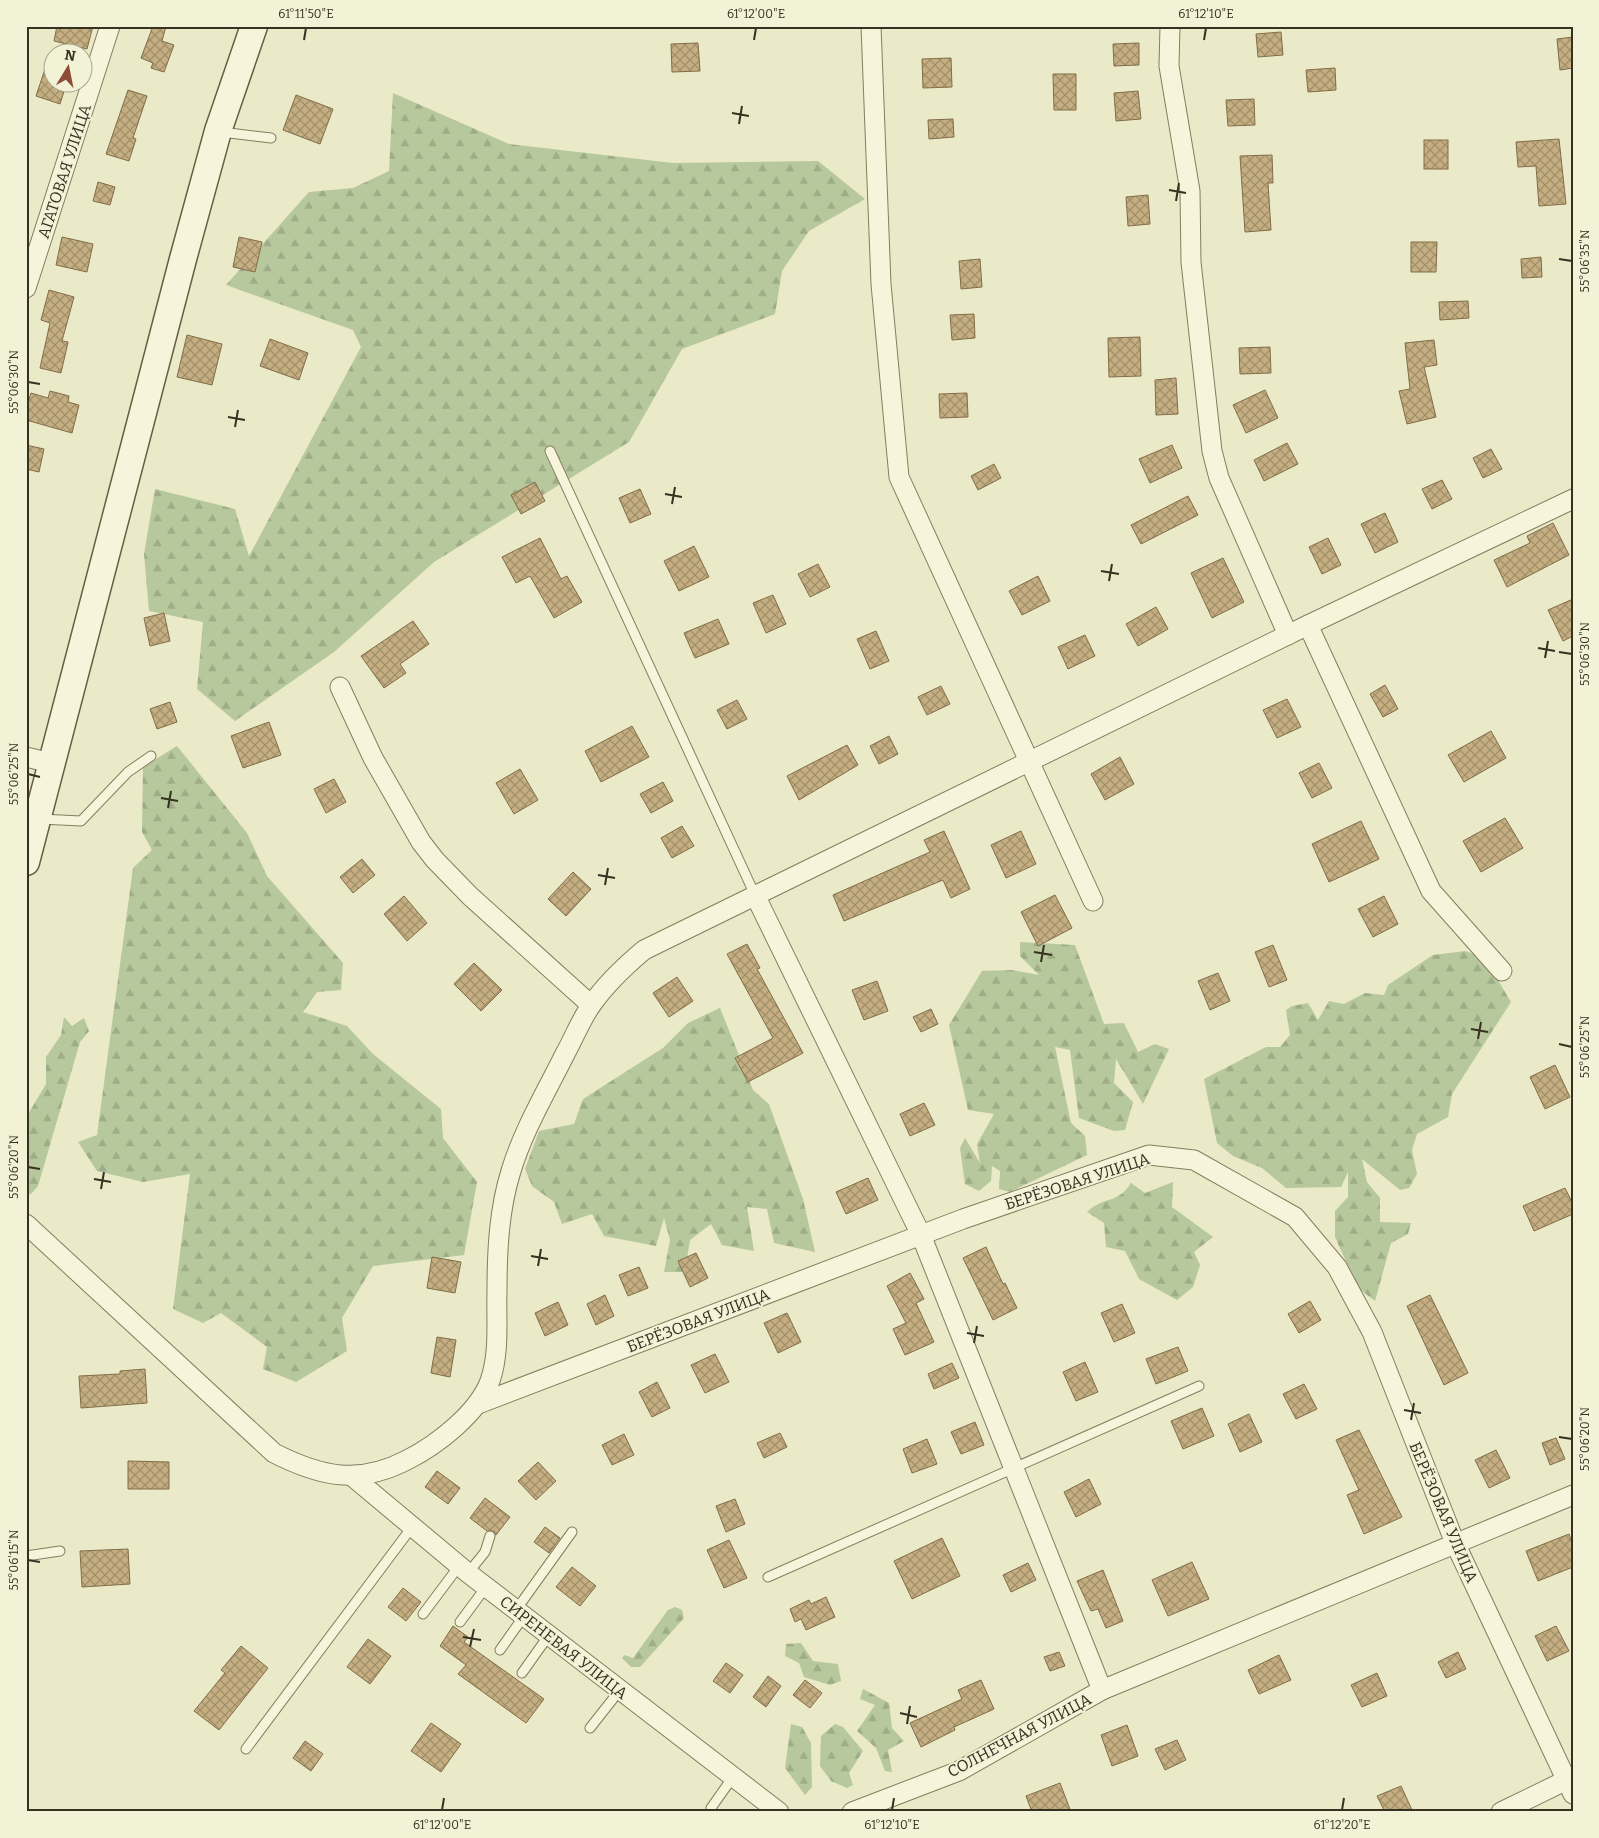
<svg xmlns="http://www.w3.org/2000/svg" width="1599" height="1838" viewBox="0 0 1599 1838" font-family="Bitter,serif">
  <defs>
    <pattern id="forest-firs" width="22" height="20" patternUnits="userSpaceOnUse" patternTransform="scale(1.25)"><rect width="22" height="20" fill="#b7c89d"/><path d="M5 1l3.5 6h-7zM16 11l3.5 6h-7z" fill="#9eac87"/></pattern>
    <pattern id="building-cross-hatch" width="8" height="8" patternUnits="userSpaceOnUse" patternTransform="scale(1.25)"><rect width="8" height="8" fill="#c5af82"/><path d="M0 0l8 8M0 8l8-8" fill="none" stroke="#a18f6a"/></pattern>
  </defs>
  <rect width="100%" height="100%" fill="#eae9c8"/>
  <g fill="url(#forest-firs)">
    <path d="M393,93L509,144L673,163L818,161L865,199L809,231L782,271L775,314L682,349L629,442L434,562L334,652L235,721L197,689L203,622L149,611L144,554L155,489L235,509L249,556L361,347L353,330L226,285L309,192L353,188L389,171Z"/>
    <path d="M177,746L247,833L267,876L343,963L341,990L317,992L303,1012L347,1026L373,1054L441,1109L443,1138L477,1182L464,1255L373,1266L342,1318L347,1351L296,1382L263,1369L267,1347L221,1313L203,1323L173,1309L190,1174L143,1182L97,1171L78,1142L97,1135L133,868L152,850L142,832L143,767Z"/>
    <path d="M1020,942L1075,945L1104,1024L1124,1023L1138,1052L1155,1044L1169,1049L1143,1104L1116,1059L1114,1083L1133,1102L1125,1130L1114,1131L1079,1118L1070,1050L1055,1047L1071,1123L1085,1136L1087,1155L1010,1192L999,1189L1000,1171L992,1166L991,1181L979,1191L965,1184L960,1148L965,1138L980,1163L977,1144L994,1114L968,1110L949,1025L982,971L1012,970L1039,975L1020,956Z"/>
    <path d="M1465,951L1484,957L1511,1002L1452,1094L1448,1117L1417,1134L1412,1150L1417,1174L1409,1188L1400,1190L1362,1159L1367,1182L1380,1198V1222L1411,1223L1408,1234L1391,1243L1375,1301L1358,1288L1335,1237V1211L1348,1197V1172L1341,1187L1286,1188L1262,1168L1233,1156L1217,1143L1204,1079L1266,1047H1280L1290,1035L1286,1010L1292,1006L1308,1003L1318,1020L1329,1001L1344,1004L1365,993L1384,995L1388,985L1433,955Z"/>
    <path d="M720,1008L753,1090L769,1104L803,1199L815,1252L774,1243L767,1209L747,1207L754,1251L722,1245L711,1224L690,1240L685,1272H664L670,1240L664,1218L656,1246L604,1236L592,1214L562,1224L554,1202L532,1186L525,1169L539,1131L574,1124L583,1099L663,1048L688,1023Z"/>
    <path d="M64,1017L72,1026L84,1018L89,1031L80,1042L38,1186L31,1194L26,1193L27,1116L46,1084V1057L61,1035Z"/>
    <path d="M1173,1182L1172,1207L1213,1237L1194,1252L1200,1265L1193,1287L1177,1300L1139,1279L1125,1251L1106,1247L1104,1223L1087,1212C1105,1195 1117,1205 1131,1183L1145,1193Z"/>
    <path d="M675,1607L682,1610L684,1618L640,1667H631L622,1658L624,1655L633,1658L668,1610Z"/>
    <path d="M801,1643L813,1661L838,1664L841,1681L830,1685L804,1677L799,1663L785,1656L786,1644Z"/>
    <path d="M863,1689L889,1703L892,1728L904,1741L888,1750L892,1772L885,1771L876,1748L857,1731L875,1705L860,1699Z"/>
    <path d="M791,1724L802,1727L811,1743L812,1787L805,1795L785,1768Z"/>
    <path d="M835,1724L843,1727L863,1751L849,1773L853,1785L847,1788L831,1781L820,1766L821,1736Z"/>
  </g>
  <g fill="url(#building-cross-hatch)" stroke="#816d47">
    <path d="M57,26H93L87,49L54,41Z"/>
    <path d="M153,26H166L162,41L174,45L164,72L151,68L153,63L141,58Z"/>
    <path d="M1281,32L1283,55L1258,57L1256,34Z"/>
    <path d="M1573,37V68L1560,70L1557,39Z"/>
    <path d="M698,43L700,71L672,72L671,44Z"/>
    <path d="M1139,43V65L1114,66L1113,44Z"/>
    <path d="M50,54L52,55V82H67L60,104L36,96Z"/>
    <path d="M951,58L952,87L923,88L922,59Z"/>
    <path d="M1335,68L1336,90L1308,92L1306,70Z"/>
    <path d="M1053,74H1076V110H1054Z"/>
    <path d="M128,90L147,96L133,138L136,139L129,161L106,154Z"/>
    <path d="M1138,91L1141,119L1116,121L1114,93Z"/>
    <path d="M296,95L333,109L320,144L283,130Z"/>
    <path d="M1254,99L1255,125L1228,126L1226,100Z"/>
    <path d="M953,119L954,137L929,139L928,120Z"/>
    <path d="M1559,139L1566,204L1539,206L1536,166L1518,167L1516,142Z"/>
    <rect x="1424" y="140" width="24" height="29"/>
    <path d="M1272,155L1273,183H1268L1271,230L1245,232L1240,156Z"/>
    <path d="M98,182L115,187L110,205L93,201Z"/>
    <path d="M1148,195L1150,224L1128,226L1126,197Z"/>
    <path d="M62,237L93,244L87,272L56,265Z"/>
    <path d="M239,237L262,242L255,272L233,267Z"/>
    <path d="M1411,242H1437L1436,272H1411Z"/>
    <path d="M1541,257L1542,277L1522,278L1521,259Z"/>
    <path d="M980,259L982,287L961,289L959,261Z"/>
    <path d="M49,290L74,297L62,341L68,342L61,373L40,368L50,323L41,320Z"/>
    <path d="M1468,301L1469,318L1440,320L1439,302Z"/>
    <path d="M974,314L975,338L952,340L950,315Z"/>
    <path d="M187,335L222,344L212,385L177,377Z"/>
    <path d="M1140,337L1141,376L1109,377L1108,338Z"/>
    <path d="M270,339L308,353L299,380L260,366Z"/>
    <path d="M1434,340L1437,365L1424,367L1436,417L1407,424L1399,391L1410,389L1405,343Z"/>
    <path d="M1270,347L1271,373L1240,374L1239,348Z"/>
    <path d="M1176,378L1178,414L1156,415L1155,380Z"/>
    <path d="M1265,390L1278,418L1246,433L1233,405Z"/>
    <path d="M50,391L69,396L68,402L79,405L72,433L26,420V409L31,393L48,398Z"/>
    <path d="M967,393L968,417L940,418L939,394Z"/>
    <path d="M1287,443L1298,464L1264,481L1254,460Z"/>
    <path d="M26,445L44,449L39,472L26,469Z"/>
    <path d="M1172,445L1182,468L1150,483L1139,459Z"/>
    <path d="M1491,449L1502,469L1483,478L1473,458Z"/>
    <path d="M994,464L1001,478L978,490L971,476Z"/>
    <path d="M1442,480L1452,499L1432,509L1422,489Z"/>
    <path d="M535,482L545,501L521,514L511,495Z"/>
    <path d="M640,489L651,514L630,523L619,498Z"/>
    <path d="M1188,496L1198,515L1141,544L1131,525Z"/>
    <path d="M1385,513L1398,542L1375,553L1361,524Z"/>
    <path d="M1553,523L1569,555L1507,587L1494,560L1530,543L1527,536Z"/>
    <path d="M540,538L561,579L567,576L582,602L554,618L530,576L516,583L502,557Z"/>
    <path d="M1328,538L1341,565L1322,574L1309,547Z"/>
    <path d="M694,546L709,577L679,591L664,561Z"/>
    <path d="M1223,558L1244,602L1212,618L1191,573Z"/>
    <path d="M818,564L830,587L810,597L798,574Z"/>
    <path d="M1038,576L1050,601L1022,615L1009,591Z"/>
    <path d="M773,595L786,624L766,633L753,603Z"/>
    <path d="M1573,599V636L1563,641L1548,610Z"/>
    <path d="M1156,607L1168,629L1138,646L1126,624Z"/>
    <path d="M164,613L170,641L150,646L144,618Z"/>
    <path d="M718,619L729,644L695,658L684,633Z"/>
    <path d="M413,621L429,644L400,664L406,673L384,688L361,656Z"/>
    <path d="M876,631L889,661L870,669L857,639Z"/>
    <path d="M1085,635L1095,656L1068,669L1058,647Z"/>
    <path d="M1385,685L1398,709L1383,717L1370,694Z"/>
    <path d="M941,686L950,704L927,715L918,697Z"/>
    <path d="M1287,699L1301,727L1277,738L1263,710Z"/>
    <path d="M737,700L747,719L727,729L717,710Z"/>
    <path d="M170,702L177,722L157,729L150,709Z"/>
    <path d="M269,722L281,755L243,768L231,736Z"/>
    <path d="M632,726L649,757L601,782L585,751Z"/>
    <path d="M1491,731L1506,758L1464,782L1448,755Z"/>
    <path d="M889,736L898,754L879,764L870,746Z"/>
    <path d="M847,745L858,765L799,800L787,776Z"/>
    <path d="M1120,757L1134,784L1105,800L1091,774Z"/>
    <path d="M1319,763L1332,788L1312,798L1299,773Z"/>
    <path d="M520,769L538,800L514,814L496,783Z"/>
    <path d="M334,779L346,802L326,813L314,789Z"/>
    <path d="M663,782L673,801L651,813L640,794Z"/>
    <path d="M1505,818L1523,848L1481,872L1463,841Z"/>
    <path d="M1361,821L1379,859L1329,882L1312,844Z"/>
    <path d="M682,826L694,846L672,858L661,838Z"/>
    <path d="M944,831L970,889L951,898L943,880L844,921L833,895L930,852L924,840Z"/>
    <path d="M1021,831L1036,864L1006,878L991,845Z"/>
    <path d="M362,859L375,875L353,893L340,877Z"/>
    <path d="M573,872L591,889L566,916L548,899Z"/>
    <path d="M1055,895L1072,928L1038,946L1021,912Z"/>
    <path d="M404,896L427,923L407,941L384,914Z"/>
    <path d="M1384,896L1398,924L1373,937L1358,909Z"/>
    <path d="M747,944L760,968L757,969L803,1053L748,1082L735,1058L773,1038L727,954Z"/>
    <path d="M1273,945L1287,980L1269,987L1255,952Z"/>
    <path d="M474,963L502,990L481,1011L454,984Z"/>
    <path d="M1218,973L1230,1001L1210,1010L1198,981Z"/>
    <path d="M677,977L693,1001L669,1017L653,993Z"/>
    <path d="M877,981L888,1011L864,1020L852,990Z"/>
    <path d="M931,1009L938,1024L921,1032L913,1017Z"/>
    <path d="M1555,1065L1570,1097L1545,1109L1530,1077Z"/>
    <path d="M924,1103L935,1125L910,1136L900,1114Z"/>
    <path d="M868,1178L878,1200L846,1214L836,1192Z"/>
    <path d="M1565,1188L1573,1204V1214L1534,1231L1523,1206Z"/>
    <path d="M986,1247L1003,1284L1005,1283L1017,1308L993,1320L963,1258Z"/>
    <path d="M696,1253L708,1278L690,1287L678,1261Z"/>
    <path d="M432,1257L461,1262L455,1293L427,1288Z"/>
    <path d="M639,1267L648,1288L628,1296L619,1275Z"/>
    <path d="M910,1273L924,1299L916,1303L934,1342L905,1355L893,1329L906,1323L887,1286Z"/>
    <path d="M605,1295L614,1316L596,1325L587,1304Z"/>
    <path d="M1430,1295L1468,1373L1444,1385L1407,1306Z"/>
    <path d="M1310,1301L1321,1320L1299,1333L1288,1314Z"/>
    <path d="M558,1302L568,1325L545,1336L535,1313Z"/>
    <path d="M1122,1304L1135,1333L1114,1342L1101,1313Z"/>
    <path d="M787,1313L801,1342L778,1353L764,1323Z"/>
    <path d="M437,1337L456,1340L450,1377L431,1373Z"/>
    <path d="M1178,1347L1188,1371L1156,1384L1146,1359Z"/>
    <path d="M715,1354L729,1382L705,1393L691,1365Z"/>
    <path d="M1085,1362L1098,1392L1076,1401L1063,1372Z"/>
    <path d="M952,1363L959,1378L934,1389L928,1374Z"/>
    <path d="M145,1369L147,1403L81,1408L79,1376L120,1374V1371Z"/>
    <path d="M657,1382L670,1408L652,1417L639,1392Z"/>
    <path d="M1304,1384L1317,1409L1296,1419L1283,1394Z"/>
    <path d="M1202,1408L1214,1436L1183,1449L1171,1421Z"/>
    <path d="M1249,1414L1262,1442L1240,1452L1228,1424Z"/>
    <path d="M975,1422L984,1445L961,1454L951,1432Z"/>
    <path d="M1359,1430L1402,1517L1364,1534L1347,1495L1359,1490L1336,1440Z"/>
    <path d="M780,1433L787,1447L764,1458L757,1443Z"/>
    <path d="M624,1434L634,1455L612,1465L602,1445Z"/>
    <path d="M1556,1438L1565,1459L1550,1465L1542,1443Z"/>
    <path d="M927,1439L937,1464L912,1473L903,1449Z"/>
    <path d="M1496,1450L1510,1478L1489,1488L1475,1460Z"/>
    <path d="M128,1461L169,1462V1489H128Z"/>
    <path d="M538,1462L556,1481L536,1500L518,1481Z"/>
    <path d="M437,1471L460,1488L448,1504L425,1487Z"/>
    <path d="M1089,1479L1101,1504L1076,1517L1064,1492Z"/>
    <path d="M485,1498L510,1517L496,1535L494,1531H487L470,1518Z"/>
    <path d="M735,1499L745,1524L726,1532L716,1506Z"/>
    <path d="M545,1527L560,1538L549,1553L534,1542Z"/>
    <path d="M1569,1534L1573,1545V1567L1538,1581L1526,1551Z"/>
    <path d="M942,1538L960,1576L912,1599L894,1561Z"/>
    <path d="M729,1540L747,1578L724,1588L707,1550Z"/>
    <path d="M128,1549L130,1584L82,1587L80,1551Z"/>
    <path d="M1192,1562L1209,1599L1168,1616L1152,1580Z"/>
    <path d="M1028,1563L1036,1580L1011,1592L1003,1575Z"/>
    <path d="M572,1567L596,1586L580,1606L556,1587Z"/>
    <path d="M1103,1570L1123,1621L1106,1628L1098,1609L1091,1611L1077,1581Z"/>
    <path d="M403,1588L421,1602L406,1621L388,1607Z"/>
    <path d="M826,1597L835,1617L806,1630L801,1619L795,1622L790,1609L809,1600L811,1604Z"/>
    <path d="M453,1626L468,1637L464,1642L544,1699L526,1723L458,1674L466,1665L440,1646Z"/>
    <path d="M1556,1626L1569,1651L1547,1661L1535,1636Z"/>
    <path d="M368,1639L391,1656L370,1684L347,1667Z"/>
    <path d="M241,1646L268,1668L219,1730L194,1711L225,1673L221,1670Z"/>
    <path d="M1059,1652L1065,1666L1050,1671L1044,1657Z"/>
    <path d="M1458,1652L1466,1669L1446,1678L1438,1662Z"/>
    <path d="M1279,1655L1291,1680L1259,1694L1248,1670Z"/>
    <path d="M726,1663L743,1675L730,1693L713,1681Z"/>
    <path d="M1377,1673L1387,1696L1362,1707L1351,1685Z"/>
    <path d="M768,1676L781,1686L766,1707L753,1697Z"/>
    <path d="M805,1680L822,1693L810,1708L793,1695Z"/>
    <path d="M981,1680L994,1709L954,1727L955,1730L921,1747L910,1723L962,1699L958,1690Z"/>
    <path d="M431,1723L461,1744L441,1772L411,1751Z"/>
    <path d="M1127,1725L1138,1756L1112,1766L1101,1735Z"/>
    <path d="M1177,1740L1186,1760L1165,1770L1155,1749Z"/>
    <path d="M305,1741L323,1754L311,1771L293,1758Z"/>
    <path d="M1060,1783L1071,1812H1032L1026,1796Z"/>
    <path d="M1401,1786L1413,1812H1385L1377,1796Z"/>
  </g>
  <g fill="none" stroke-linecap="round" stroke-linejoin="round">
    <defs>
      <g id="lane">
        <path d="M221,132L271,138"/>
        <path d="M550,451L755,895"/>
        <path d="M40,819L81,821L128,772L151,756"/>
        <path d="M26,1556L60,1551"/>
        <path d="M468,1573L485,1552L490,1536"/>
        <path d="M768,1577L1199,1386"/>
        <path d="M516,1610L572,1532"/>
        <path d="M423,1614L459,1566"/>
        <path d="M460,1622L486,1587"/>
        <path d="M500,1650L524,1616"/>
        <path d="M522,1673L549,1635"/>
        <path d="M590,1728L620,1690"/>
        <path d="M246,1749L412,1527"/>
        <path d="M711,1808L733,1777"/>
      </g>
      <g id="street">
        <path d="M871,26L881,284L899,477L1093,901"/>
        <path d="M1170,26L1169,66L1190,191L1191,262L1212,451L1219,478L1288,635"/>
        <path d="M26,288L110,26"/>
        <path d="M1308,625L1431,891L1502,971"/>
        <path d="M340,687L373,758L421,842L435,860L470,896L591,1005"/>
        <path d="M26,757L51,763"/>
        <path d="M755,895L921,1235L1102,1690"/>
        <path d="M26,1224L274,1453C321,1477 359,1485 407,1460C437,1445 478,1413 490,1381C500,1352 496,1320 497,1291C497,1251 499,1209 511,1171C523,1131 546,1092 565,1054C574,1038 581,1019 592,1004C606,984 625,966 644,950L1308,625L1573,499"/>
        <path d="M478,1404L963,1219L1149,1155L1194,1160L1295,1217L1337,1267L1372,1332L1455,1543L1573,1794"/>
        <path d="M353,1477L468,1573L779,1812"/>
        <path d="M852,1812L959,1771L1102,1690L1573,1495"/>
        <path d="M1501,1812L1573,1777"/>
      </g>
      <path id="secondary" d="M26,862L183,259L218,131L254,26"/>
    </defs>
    <use href="#lane" stroke="#857d5f" stroke-width="11"/>
    <use href="#street" stroke="#857d5f" stroke-width="21"/>
    <use href="#secondary" stroke="#675e42" stroke-width="29"/>
    <use href="#lane" stroke="#f6f5db" stroke-width="9"/>
    <use href="#street" stroke="#f6f5db" stroke-width="19"/>
    <use href="#secondary" stroke="#f6f5db" stroke-width="26"/>
  </g>
  <path fill="none" stroke="#363121" stroke-width="2" d="M304,40L306,28M754,40L756,28M1204,40L1206,28M732,113L749,116M739,124L742,106M1169,190L1186,193M1176,201L1179,183M1559,259L1572,261M28,382L40,384M228,417L245,420M235,427L238,410M665,494L682,497M672,504L675,487M1101,571L1119,574M1109,581L1112,564M1538,648L1555,651M1559,652L1572,654M1545,658L1548,641M28,774L40,777M161,798L178,801M168,808L171,791M598,875L615,878M605,885L608,868M1034,952L1052,955M1041,962L1044,945M1471,1029L1488,1032M1478,1039L1481,1022M1559,1044L1572,1047M28,1167L40,1169M94,1179L111,1182M101,1189L104,1172M531,1256L548,1259M538,1266L541,1249M967,1333L984,1336M974,1343L977,1326M1404,1410L1421,1413M1411,1420L1414,1403M1559,1437L1572,1439M28,1560L40,1562M463,1637L481,1640M470,1647L474,1629M900,1713L917,1717M907,1724L910,1706M442,1810L444,1798M892,1810L894,1798M1342,1810L1344,1798"/>
  <g text-anchor="middle" stroke-width="4" stroke-linejoin="round" paint-order="stroke">
    <g font-size="16" fill="#363121" stroke="#f2f2d7">
      <text transform="translate(64 171) rotate(-72)" y="6">АГАТОВАЯ УЛИЦА</text>
      <text transform="translate(1077 1181) rotate(-18)" y="6">БЕРЁЗОВАЯ УЛИЦА</text>
      <text transform="translate(698 1320) rotate(-21)" y="6">БЕРЁЗОВАЯ УЛИЦА</text>
      <text transform="translate(1444 1512) rotate(67)" y="6">БЕРЁЗОВАЯ УЛИЦА</text>
      <text transform="translate(564 1647) rotate(38)" y="6">СИРЕНЕВАЯ УЛИЦА</text>
      <text transform="translate(1019 1735) rotate(-28)" y="6">СОЛНЕЧНАЯ УЛИЦА</text>
    </g>
  </g>
  <rect width="1599" height="1838" fill="none" stroke="#f2f2d7" stroke-width="55"/>
  <g transform="translate(68 68) rotate(10)"><circle r="24" fill="#f2f2d7" stroke="#a7a58e"/>
  <path d="M0-4L9 19L0 12L-9 19Z" fill="#8e4b35"/>
  <text y="-8" font-size="14" font-weight="bold" text-anchor="middle" fill="#363121">N</text>
  </g>
  <rect x="28" y="28" width="1544" height="1782" fill="none" stroke="#363121" stroke-width="2"/>
  <g font-size="12" text-anchor="middle" fill="#363121">
    <text x="306" y="18">61°11'50"E</text>
    <text x="756" y="18">61°12'00"E</text>
    <text x="1206" y="18">61°12'10"E</text>
    <text transform="translate(1585 261) rotate(-90)" y="4">55°06'35"N</text>
    <text transform="translate(14 382) rotate(-90)" y="4">55°06'30"N</text>
    <text transform="translate(1585 654) rotate(-90)" y="4">55°06'30"N</text>
    <text transform="translate(14 774) rotate(-90)" y="4">55°06'25"N</text>
    <text transform="translate(1585 1047) rotate(-90)" y="4">55°06'25"N</text>
    <text transform="translate(14 1167) rotate(-90)" y="4">55°06'20"N</text>
    <text transform="translate(1585 1439) rotate(-90)" y="4">55°06'20"N</text>
    <text transform="translate(14 1560) rotate(-90)" y="4">55°06'15"N</text>
    <text x="442" y="1829">61°12'00"E</text>
    <text x="892" y="1829">61°12'10"E</text>
    <text x="1342" y="1829">61°12'20"E</text>
  </g>
</svg>
